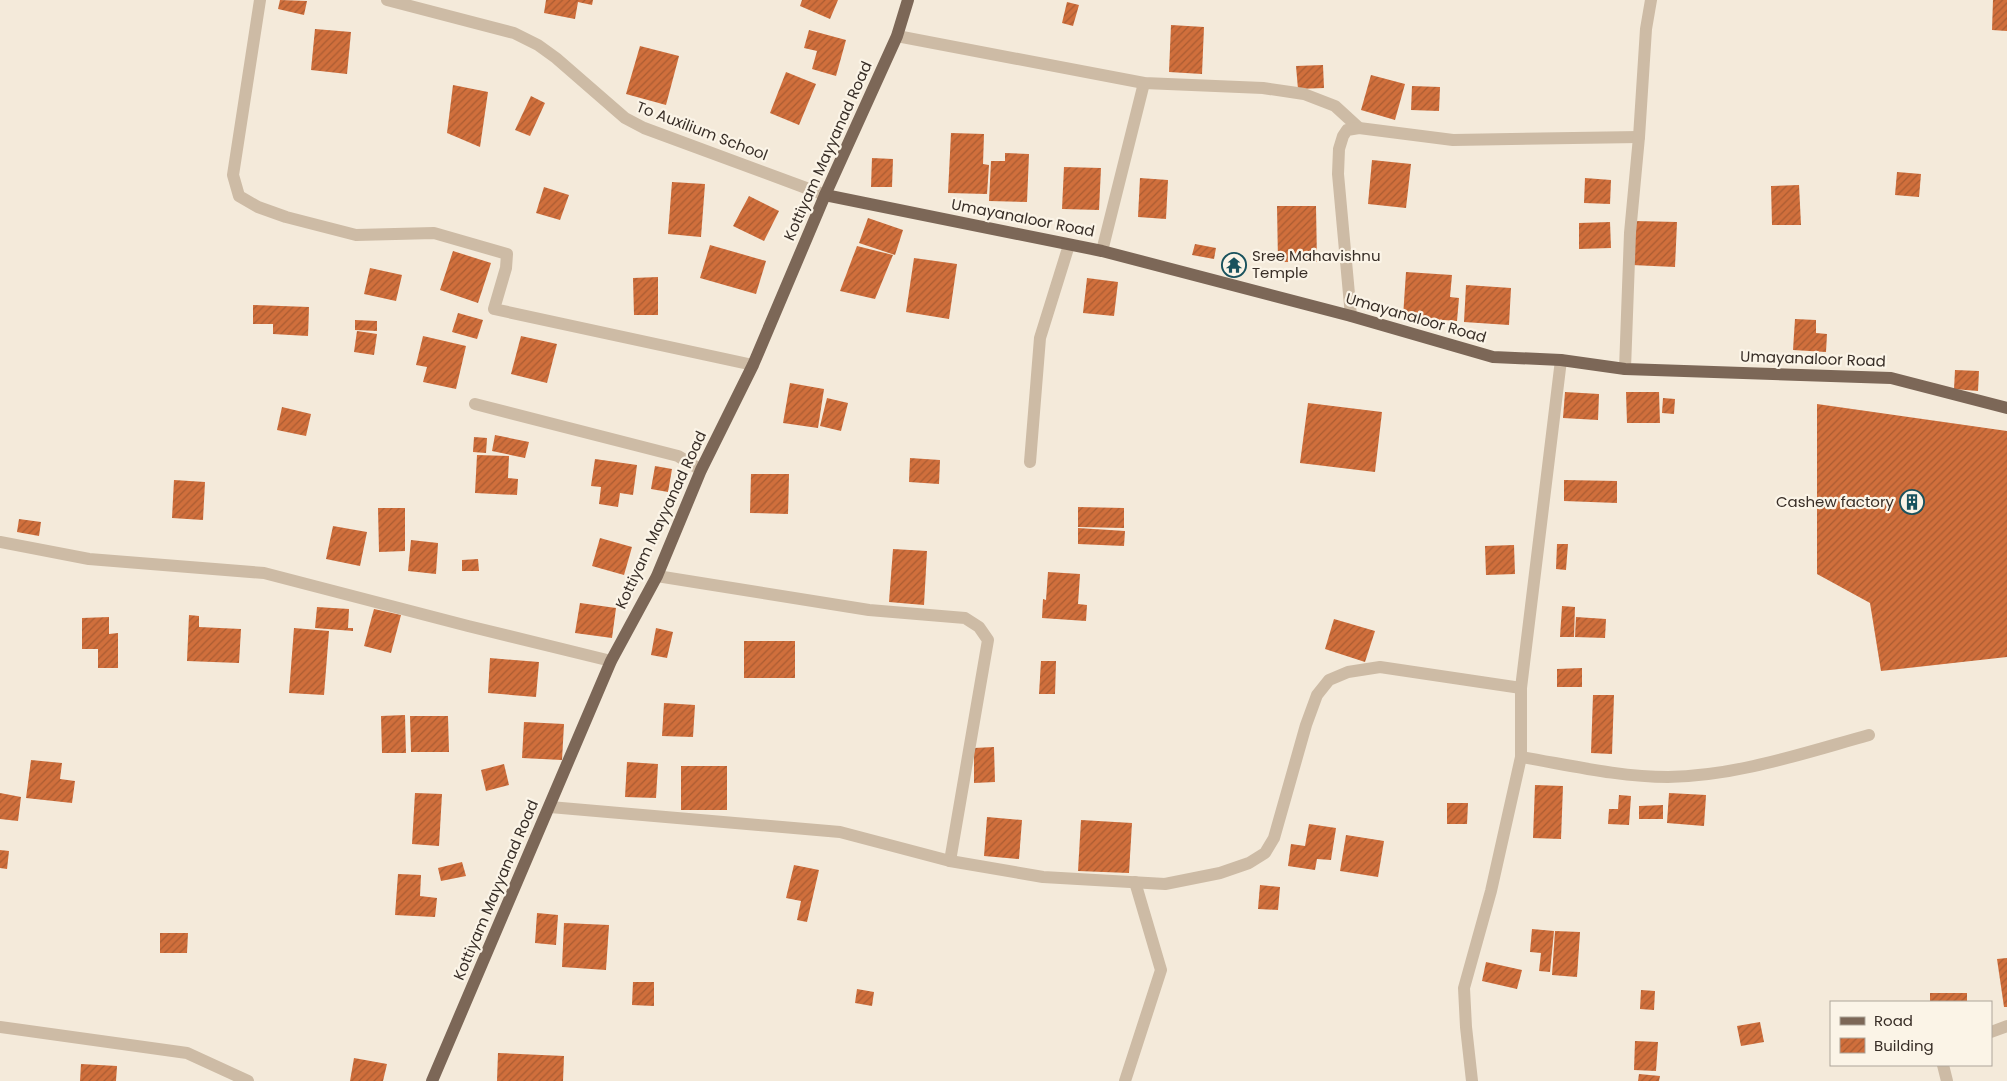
<svg xmlns="http://www.w3.org/2000/svg" width="2007" height="1081" viewBox="0 0 2007 1081" font-family="Poppins,sans-serif">
  <defs>
    <pattern id="building-hatch" width="6" height="6" patternUnits="userSpaceOnUse" patternTransform="scale(1.25)"><rect width="6" height="6" fill="#d06f3c"/><path d="M-1 1l2-2M0 6l6-6M5 7l2-2" fill="none" stroke="#aa5c32"/></pattern>
  </defs>
  <rect width="100%" height="100%" fill="#f4eada"/>
  <g fill="url(#building-hatch)">
    <path d="M280,0L307,1L304,15L278,9Z"/>
    <path d="M546,0H593L592,5L578,2L575,19L544,13Z"/>
    <path d="M802,0H838L830,19L800,6Z"/>
    <path d="M1993,0H2007V31L1992,30Z"/>
    <path d="M1067,2L1079,5L1073,26L1062,23Z"/>
    <path d="M1171,25L1204,27L1202,74L1169,72Z"/>
    <path d="M315,29L351,32L347,74L311,70Z"/>
    <path d="M809,30L846,40L836,76L812,69L817,51L804,48Z"/>
    <path d="M640,46L679,56L666,105L626,94Z"/>
    <path d="M1323,65L1324,88L1298,89L1296,66Z"/>
    <path d="M786,72L816,84L799,125L770,113Z"/>
    <path d="M1371,75L1405,84L1395,120L1361,110Z"/>
    <path d="M453,85L488,92L480,147L447,133Z"/>
    <path d="M1412,86L1440,87L1439,111L1411,110Z"/>
    <path d="M531,96L545,103L530,136L515,130Z"/>
    <path d="M951,133L984,134L983,164L989,165L987,194L948,193Z"/>
    <path d="M1005,153L1029,154L1027,202L989,201L991,161H1005Z"/>
    <path d="M872,158L893,159L892,187H871Z"/>
    <path d="M1372,160L1411,164L1406,208L1368,204Z"/>
    <path d="M1064,167L1101,168L1099,210L1062,209Z"/>
    <path d="M1897,172L1921,174L1919,197L1895,195Z"/>
    <path d="M1140,178L1168,180L1166,219L1138,217Z"/>
    <path d="M1585,178L1611,180L1610,204L1584,203Z"/>
    <path d="M672,182L705,184L701,237L668,234Z"/>
    <path d="M1799,185L1801,225H1772L1771,186Z"/>
    <path d="M544,187L569,195L560,220L536,213Z"/>
    <path d="M749,196L779,211L764,241L733,226Z"/>
    <path d="M1277,206H1316L1317,262H1278Z"/>
    <path d="M868,218L903,230L895,255L859,243Z"/>
    <path d="M1634,221L1677,222L1675,267L1632,265Z"/>
    <path d="M1610,222L1611,248L1579,249V223Z"/>
    <path d="M1195,244L1216,248L1214,259L1192,255Z"/>
    <path d="M710,245L766,261L756,294L700,278Z"/>
    <path d="M857,246L893,255L875,299L840,291Z"/>
    <path d="M453,251L491,263L478,303L440,290Z"/>
    <path d="M914,258L957,264L949,319L906,312Z"/>
    <path d="M370,268L402,275L396,301L364,294Z"/>
    <path d="M1406,272L1452,275L1450,297L1459,298L1457,321L1403,317Z"/>
    <path d="M658,277V315H634L633,278Z"/>
    <path d="M1087,278L1118,282L1114,316L1083,313Z"/>
    <path d="M1466,285L1511,288L1509,325L1464,322Z"/>
    <path d="M253,305L309,307L308,336L273,334V324H253Z"/>
    <path d="M458,313L483,320L477,339L452,332Z"/>
    <path d="M1795,319L1816,320V333L1827,334L1826,352L1793,350Z"/>
    <path d="M355,320L377,321V331L355,330Z"/>
    <path d="M357,331L377,334L374,355L354,352Z"/>
    <path d="M423,336L466,346L456,389L423,382L427,367L416,365Z"/>
    <path d="M521,336L557,344L547,383L511,374Z"/>
    <path d="M1955,370L1979,371L1978,391L1954,389Z"/>
    <path d="M790,383L824,389L818,428L783,423Z"/>
    <path d="M1565,392L1599,394L1598,420L1563,418Z"/>
    <path d="M1626,392H1659L1660,423H1627Z"/>
    <path d="M827,398L848,403L841,431L820,426Z"/>
    <path d="M1663,398L1675,399L1674,414L1662,413Z"/>
    <path d="M1308,403L1382,412L1375,472L1300,463Z"/>
    <path d="M1817,404L2007,431V657L1881,671L1870,603L1817,574Z"/>
    <path d="M282,407L311,414L306,436L277,430Z"/>
    <path d="M495,435L529,442L525,458L492,451Z"/>
    <path d="M474,437L487,438L486,453L473,452Z"/>
    <path d="M477,455L509,456L508,478L518,479L517,495L475,493Z"/>
    <path d="M910,458L940,460L939,484L909,482Z"/>
    <path d="M595,459L637,465L633,495L620,493L618,507L599,504L601,487L591,486Z"/>
    <path d="M655,466L672,469L668,492L651,489Z"/>
    <path d="M751,474H789L788,514L750,513Z"/>
    <path d="M174,480L205,482L203,520L172,518Z"/>
    <path d="M1564,480L1617,481V503L1564,501Z"/>
    <path d="M1078,507L1124,508V528L1078,527Z"/>
    <path d="M378,508H405V551L379,552Z"/>
    <path d="M19,519L41,522L39,536L17,532Z"/>
    <path d="M333,526L367,532L360,566L326,559Z"/>
    <path d="M1078,528L1125,531L1124,546L1078,544Z"/>
    <path d="M600,538L632,547L624,575L592,566Z"/>
    <path d="M411,540L438,543L436,574L408,571Z"/>
    <path d="M1557,544H1568L1566,570L1556,569Z"/>
    <path d="M1514,545L1515,574L1486,575L1485,546Z"/>
    <path d="M893,549L927,551L924,605L889,602Z"/>
    <path d="M478,559L479,571H462V560Z"/>
    <path d="M1048,572L1080,574L1078,604L1087,605L1086,621L1042,618L1043,599L1046,600Z"/>
    <path d="M580,603L616,608L612,638L575,633Z"/>
    <path d="M1562,606L1575,607L1574,637H1560Z"/>
    <path d="M317,607L349,609L348,628H353V631L315,628Z"/>
    <path d="M374,609L401,615L391,653L364,646Z"/>
    <path d="M189,615L199,616V627L241,629L239,663L187,661Z"/>
    <path d="M109,617V634L118,633V668H98V649H82V618Z"/>
    <path d="M1576,617L1606,619L1605,638L1575,637Z"/>
    <path d="M1334,619L1375,631L1365,662L1325,649Z"/>
    <path d="M294,628L329,631L324,695L289,693Z"/>
    <path d="M656,628L673,632L667,658L651,655Z"/>
    <rect x="744" y="641" width="51" height="37"/>
    <path d="M490,658L539,662L536,697L488,693Z"/>
    <path d="M1041,661H1056L1055,694H1039Z"/>
    <path d="M1582,668V687H1557V669Z"/>
    <path d="M1593,695H1614L1612,754L1591,753Z"/>
    <path d="M664,703L695,705L693,737L662,736Z"/>
    <path d="M405,715L406,753H382L381,716Z"/>
    <path d="M410,716H448L449,752H411Z"/>
    <path d="M524,722L564,724L562,760L522,758Z"/>
    <path d="M994,747L995,782L974,783V748Z"/>
    <path d="M31,760L62,763L60,779L75,781L72,803L26,798Z"/>
    <path d="M627,762L658,764L656,798L625,797Z"/>
    <path d="M504,764L509,785L486,791L481,770Z"/>
    <rect x="681" y="766" width="46" height="44"/>
    <path d="M1535,785L1563,786L1561,839L1533,838Z"/>
    <path d="M0,793L21,797L18,821L0,819Z"/>
    <path d="M415,793L442,794L439,846L412,844Z"/>
    <path d="M1669,793L1706,795L1704,826L1667,823Z"/>
    <path d="M1619,795L1631,796L1629,825L1608,824L1609,809H1618Z"/>
    <path d="M1447,803H1468L1467,824H1447Z"/>
    <path d="M1663,805V819H1639V806Z"/>
    <path d="M987,817L1022,820L1019,859L984,856Z"/>
    <path d="M1081,820L1132,823L1129,873L1078,871Z"/>
    <path d="M1309,824L1336,828L1331,860L1317,859L1315,870L1288,866L1291,844L1305,846Z"/>
    <path d="M1346,835L1384,841L1378,877L1340,871Z"/>
    <path d="M0,850L9,851L7,869L0,868Z"/>
    <path d="M462,862L466,876L441,881L438,868Z"/>
    <path d="M794,865L819,870L807,922L797,920L801,901L786,898Z"/>
    <path d="M398,874L421,875L420,896L437,898L435,917L395,915Z"/>
    <path d="M1260,885L1280,887L1278,910L1258,909Z"/>
    <path d="M537,913L558,915L556,945L535,943Z"/>
    <path d="M564,923L609,925L606,970L562,967Z"/>
    <path d="M1532,929L1554,931L1550,972L1539,971L1541,953L1530,952Z"/>
    <path d="M1555,931L1580,932L1577,977L1552,975Z"/>
    <path d="M160,933H188L187,953H160Z"/>
    <path d="M2007,958V1007H2004L1997,959Z"/>
    <path d="M1486,962L1522,970L1517,989L1482,981Z"/>
    <path d="M633,982H654V1006L632,1005Z"/>
    <path d="M857,989L874,992L872,1006L855,1003Z"/>
    <path d="M1641,990L1655,991L1654,1010L1640,1009Z"/>
    <rect x="1930" y="993" width="37" height="9"/>
    <path d="M1760,1022L1764,1042L1741,1046L1737,1026Z"/>
    <path d="M1635,1041L1658,1042L1656,1071L1634,1070Z"/>
    <path d="M498,1053L564,1056L563,1081H497Z"/>
    <path d="M354,1058L387,1064L383,1081H350Z"/>
    <path d="M81,1064L117,1066L116,1081H80Z"/>
    <path d="M1639,1074L1660,1076L1659,1081H1638Z"/>
  </g>
  <g fill="none" stroke-linecap="round" stroke-linejoin="round">
    <g stroke="#cdbba5" stroke-width="12">
      <path d="M260,0L233,175L239,196L258,207L286,217L356,235L434,233L507,254L506,268L494,309L753,365"/>
      <path d="M387,0L514,33L538,45L556,58L625,118L644,128L825,195"/>
      <path d="M897,36L1144,83L1263,88L1304,94L1335,106L1359,128L1453,140L1639,137"/>
      <path d="M1102,251L1144,83"/>
      <path d="M1351,316L1338,174L1339,149L1343,136L1347,130L1359,128"/>
      <path d="M1625,369L1630,233L1639,137L1646,29L1651,0"/>
      <path d="M475,404L678,456L701,470"/>
      <path d="M1030,462L1040,338L1069,245"/>
      <path d="M0,542L89,559L264,573L468,626L611,661"/>
      <path d="M657,576L869,610L965,618L979,627L988,640L950,861"/>
      <path d="M1521,757C1569,765 1620,777 1668,777C1737,776 1804,753 1869,735"/>
      <path d="M550,807L840,832L950,861L1043,877L1165,884L1220,873L1249,863L1265,853L1274,838L1306,725L1317,695L1329,680L1348,672L1380,667L1521,688"/>
      <path d="M0,1027L187,1053L248,1081"/>
      <path d="M1991,1032L2007,1026"/>
      <path d="M1943,1065L1947,1081"/>
      <path d="M1125,1081L1161,970L1135,882"/>
      <path d="M1472,1081L1466,1027L1464,988L1491,891L1521,757V688L1561,360"/>
    </g>
    <g stroke="#7c6757" stroke-width="12">
      <path d="M825,195L1102,251L1351,316L1493,357L1561,360L1625,369L1891,378L2007,408"/>
      <path d="M432,1081L611,661L657,576L701,470L753,365L825,195L897,36L908,0"/>
    </g>
  </g>
  <defs>
    <symbol id="temple-ring" viewBox="-11 -11 22 22"><circle r="9.5" fill="#fbf4e7" stroke="#19525d" stroke-width="1.5"/><path d="M0-6L5-2H3V0L6.5 2.5H4V6H1.5V3h-3V6H-4V2.5H-6.5L-3 0V-2H-5Z" fill="#19525d"/></symbol>
    <symbol id="building-ring" viewBox="-11 -11 22 22"><circle r="9.5" fill="#fbf4e7" stroke="#19525d" stroke-width="1.5"/><path d="M-4-6H4V6H1V3H-1V6H-4ZM-2.5-4.3h1.7v1.8h-1.7ZM.8-4.3h1.7v1.8H.8ZM-2.5-1h1.7V.8h-1.7ZM.8-1h1.7V.8H.8Z" fill="#19525d"/></symbol>
  </defs>
  <g fill-rule="evenodd">
    <use href="#temple-ring" x="1220" y="251" width="28" height="28"/>
    <use href="#building-ring" x="1898" y="488" width="28" height="28"/>
  </g>
  <g text-anchor="middle" stroke-width="4.5" stroke-linejoin="round" paint-order="stroke">
    <g font-size="15" fill="#382e27" stroke="#fbf4e7">
      <text transform="translate(702 131) rotate(21)" y="5">To Auxilium School</text>
      <text transform="translate(828 151) rotate(-66)" y="5">Kottiyam Mayyanad Road</text>
      <text transform="translate(1023 218) rotate(11)" y="5">Umayanaloor Road</text>
      <text transform="translate(1416 318) rotate(16)" y="5">Umayanaloor Road</text>
      <text transform="translate(1813 359) rotate(2)" y="5">Umayanaloor Road</text>
      <text transform="translate(661 520) rotate(-65)" y="5">Kottiyam Mayyanad Road</text>
      <text transform="translate(496 890) rotate(-67)" y="5">Kottiyam Mayyanad Road</text>
    </g>
    <g font-size="15" fill="#382e27" stroke="#fbf4e7" text-anchor="start">
      <text x="1252" y="261">Sree Mahavishnu<tspan x="1252" dy="17">Temple</tspan></text>
      <text x="1894" y="507" text-anchor="end">Cashew factory</text>
    </g>
  </g>
  <rect x="1830" y="1001" width="162" height="65" fill="#fbf4e7" stroke="#ada59a"/>
  <rect x="1840" y="1017" width="25" height="8" fill="#7c6757" stroke="#ada59a"/>
  <text x="1874" y="1026" font-size="15" fill="#382e27">Road</text>
  <rect x="1840" y="1038" width="25" height="15" fill="url(#building-hatch)" stroke="#ada59a"/>
  <text x="1874" y="1051" font-size="15" fill="#382e27">Building</text>
</svg>
